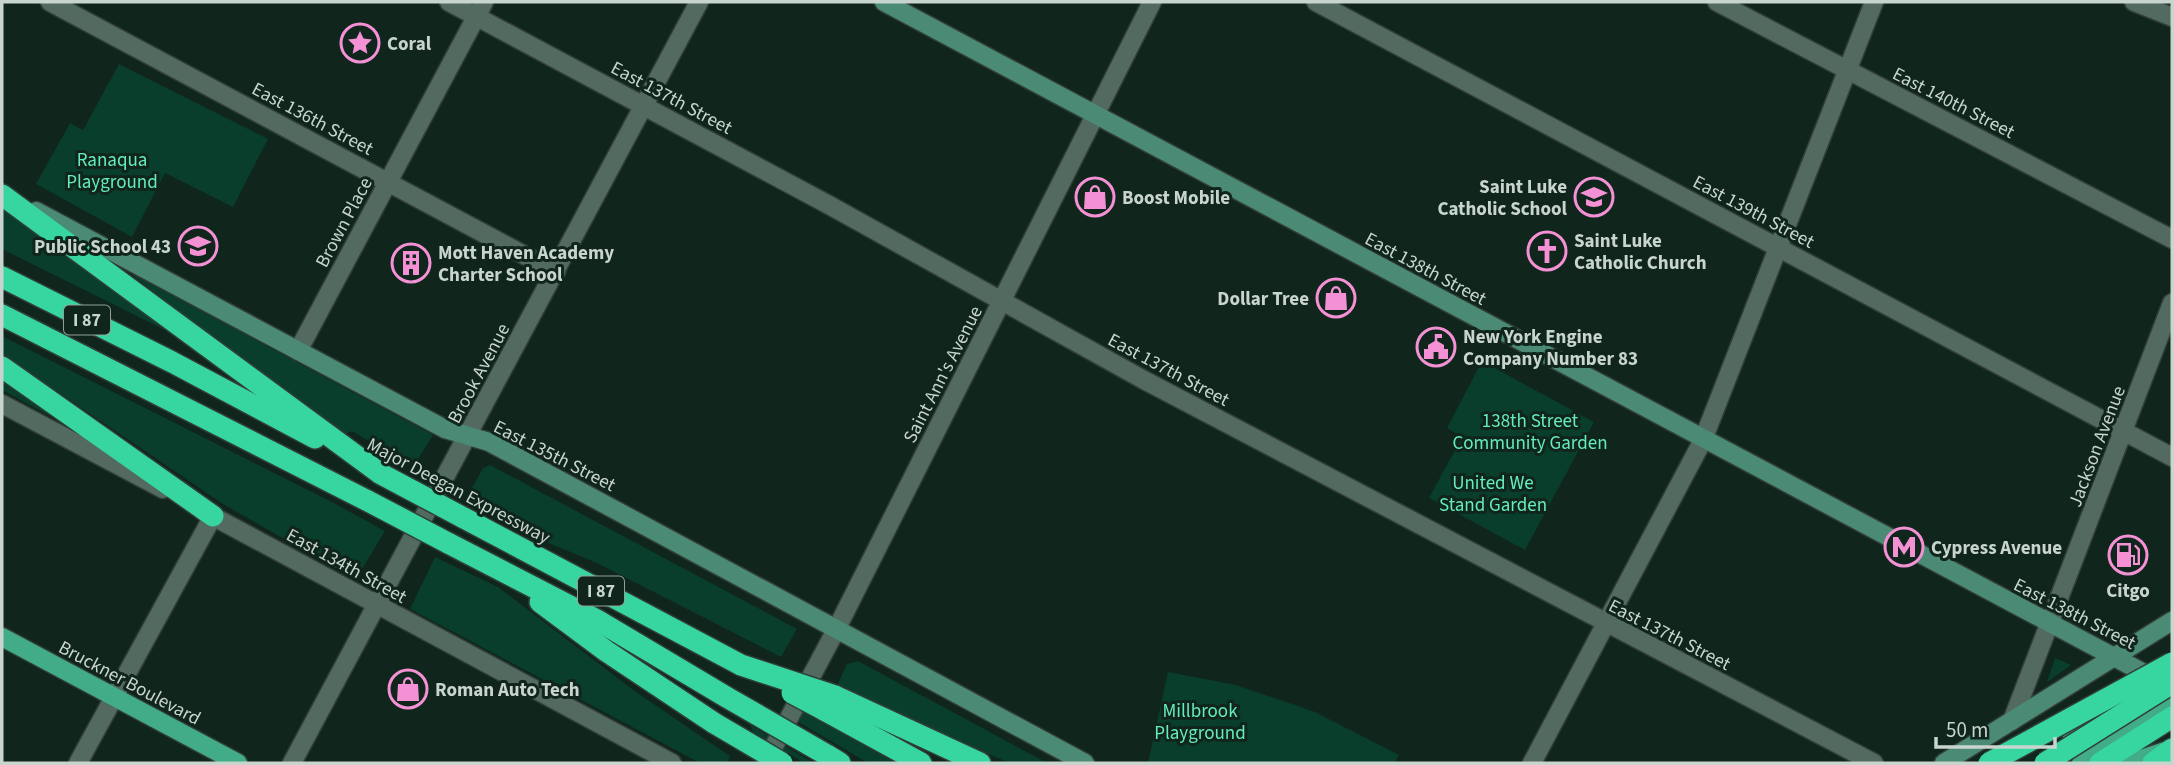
<svg xmlns="http://www.w3.org/2000/svg" width="2174" height="765" viewBox="0 0 2174 765" font-family="'Source Sans 3',sans-serif">
  <rect width="100%" height="100%" fill="#10251c"/>
  <g fill="#093d2c">
    <path d="M119,64L268,139L233,207L165,173L132,237L36,184L70,123L83,130Z"/>
    <path d="M2,205L175,333V335L2,249Z"/>
    <path d="M130,273L433,435L413,467L352,431L346,434L196,326Z"/>
    <path d="M2,336L332,502L385,531L359,574L340,571L223,504L2,354Z"/>
    <path d="M1482,361L1594,422L1525,550L1429,498L1462,437L1447,428Z"/>
    <path d="M2,375L70,427L2,390Z"/>
    <path d="M490,465L797,629L781,657L597,563L534,537L535,532L468,495L483,468Z"/>
    <path d="M435,557L498,587L636,692L730,756L727,763H700L410,609Z"/>
    <path d="M2055,658L2071,665L2047,682Z"/>
    <path d="M858,661L1047,763H1010L872,705L837,686L847,664Z"/>
    <path d="M1168,672L1236,685L1315,712L1399,755L1394,763H1148Z"/>
    <path d="M789,704L896,763H868L783,713Z"/>
    <path d="M750,725L814,763H804L753,732Z"/>
  </g>
  <g fill="none" stroke-linecap="round" stroke-linejoin="round">
    <defs>
      <g id="minor">
        <path d="M50,2L556,272"/>
        <path d="M449,2L829,205L1144,380L1874,763"/>
        <path d="M1316,2L2172,457"/>
        <path d="M1717,2L2172,239"/>
        <path d="M2134,2L2172,17"/>
        <path d="M298,351L484,2"/>
        <path d="M2,404L163,489"/>
        <path d="M203,511L672,763"/>
        <path d="M2012,721L2172,303"/>
        <path d="M78,763L213,516"/>
        <path d="M292,763L699,2"/>
        <path d="M765,763L836,630"/>
        <path d="M1532,763L1703,440L1874,2"/>
      </g>
      <path id="tertiary" d="M836,630L1152,2"/>
      <g id="secondary">
        <path d="M884,2L2159,681"/>
        <path d="M36,211L445,429L489,442L1085,763"/>
        <path d="M1944,763L2172,621"/>
      </g>
      <g id="primary">
        <path d="M2,637L238,763"/>
        <path d="M2072,736L2116,701"/>
        <path d="M2081,763L2172,702"/>
        <path d="M2129,763L2165,751"/>
      </g>
      <g id="motorway">
        <path d="M2,195L381,474"/>
        <path d="M2,277L172,362L315,438"/>
        <path d="M2,315L368,501"/>
        <path d="M2,367L213,516"/>
        <path d="M462,517L741,665"/>
        <path d="M448,543L597,620L728,698"/>
        <path d="M540,602L606,651L714,723"/>
        <path d="M835,696L980,763"/>
        <path d="M824,710L921,763"/>
        <path d="M827,755L840,763"/>
        <path d="M2100,763L2172,717"/>
        <path d="M2153,763L2172,749"/>
      </g>
    </defs>
    <use href="#minor" stroke="#303e37" stroke-width="21"/>
    <use href="#tertiary" stroke="#303e37" stroke-width="21"/>
    <use href="#secondary" stroke="#303e37" stroke-width="21"/>
    <use href="#primary" stroke="#303e37" stroke-width="21"/>
    <use href="#motorway" stroke="#303e37" stroke-width="24"/>
    <use href="#minor" stroke="#536a60" stroke-width="18"/>
    <use href="#tertiary" stroke="#536a60" stroke-width="18"/>
    <use href="#secondary" stroke="#4b8a74" stroke-width="18"/>
    <use href="#primary" stroke="#42ab87" stroke-width="18"/>
    <use href="#motorway" stroke="#37d6a1" stroke-width="21"/>
    <defs>
      <g id="motorway-bridge">
        <path d="M381,474L462,517"/>
        <path d="M368,501L448,543"/>
        <path d="M741,665L835,696"/>
        <path d="M792,693L824,710"/>
        <path d="M728,698L827,755"/>
        <path d="M714,723L782,763"/>
        <path d="M1989,763L2172,663"/>
        <path d="M2045,763L2172,683"/>
      </g>
    </defs>
    <use href="#motorway-bridge" stroke="#303e37" stroke-width="24" stroke-linecap="butt"/>
    <use href="#motorway-bridge" stroke="#37d6a1" stroke-width="21"/>
  </g>
  <defs>
    <symbol id="sight-ring" viewBox="-11 -11 22 22"><circle r="9.5" fill="#10251c" stroke="#f491d4" stroke-width="1.5"/><path d="M0-6L1.8-2.2L6-1.7L2.9 1.2L3.7 5.4L0 3.3L-3.7 5.4L-2.9 1.2L-6-1.7L-1.8-2.2Z" fill="#f491d4"/></symbol>
    <symbol id="shop-ring" viewBox="-11 -11 22 22"><circle r="9.5" fill="#10251c" stroke="#f491d4" stroke-width="1.5"/><path d="M-5-2.5h2.3a2.7 3.5 0 0 1 5.4 0H5L5.5 6h-11ZM-1.5-2.5h3a1.5 2.3 0 0 0-3 0Z" fill="#f491d4"/></symbol>
    <symbol id="school-ring" viewBox="-11 -11 22 22"><circle r="9.5" fill="#10251c" stroke="#f491d4" stroke-width="1.5"/><path d="M0-5L7-2L0 1L-7-2ZM-4 1L0 2.5L4 1V4Q0 6-4 4Z" fill="#f491d4"/></symbol>
    <symbol id="church-ring" viewBox="-11 -11 22 22"><circle r="9.5" fill="#10251c" stroke="#f491d4" stroke-width="1.5"/><path d="M-1.2-6h2.4v3.5h3.3v2.4h-3.3V6h-2.4V-.1h-3.3v-2.4h3.3Z" fill="#f491d4"/></symbol>
    <symbol id="building-ring" viewBox="-11 -11 22 22"><circle r="9.5" fill="#10251c" stroke="#f491d4" stroke-width="1.5"/><path d="M-4-6H4V6H1V3H-1V6H-4ZM-2.5-4.3h1.7v1.8h-1.7ZM.8-4.3h1.7v1.8H.8ZM-2.5-1h1.7V.8h-1.7ZM.8-1h1.7V.8H.8Z" fill="#f491d4"/></symbol>
    <symbol id="civic-ring" viewBox="-11 -11 22 22"><circle r="9.5" fill="#10251c" stroke="#f491d4" stroke-width="1.5"/><path d="M-.6-6.5H3V-4.5H.6V-3L4-1V1h2V6H-6V1h2V-1L-.6-3ZM-1.2 2.5V6h2.4V2.5Z" fill="#f491d4"/></symbol>
    <symbol id="metro-ring" viewBox="-11 -11 22 22"><circle r="9.5" fill="#10251c" stroke="#f491d4" stroke-width="1.5"/><path d="M-5.5 5V-5H-3L0 0L3-5H5.5V5H3V-.5L0 4L-3-.5V5Z" fill="#f491d4"/></symbol>
    <symbol id="fuel-ring" viewBox="-11 -11 22 22"><circle r="9.5" fill="#10251c" stroke="#f491d4" stroke-width="1.5"/><path d="M-5.5-6h7V0h2V4h1.3V-2.5L3-4.5l.8-.8L6-3V5H2.5V1h-1V6h-7ZM-4.2-4.7v3.2H.2V-4.7Z" fill="#f491d4"/></symbol>
  </defs>
  <g fill-rule="evenodd">
    <use href="#sight-ring" x="338" y="21" width="44" height="44"/>
    <use href="#shop-ring" x="1073" y="175" width="44" height="44"/>
    <use href="#school-ring" x="1572" y="175" width="44" height="44"/>
    <use href="#school-ring" x="176" y="224" width="44" height="44"/>
    <use href="#church-ring" x="1525" y="229" width="44" height="44"/>
    <use href="#building-ring" x="389" y="241" width="44" height="44"/>
    <use href="#shop-ring" x="1314" y="276" width="44" height="44"/>
    <use href="#civic-ring" x="1414" y="325" width="44" height="44"/>
    <use href="#metro-ring" x="1882" y="525" width="44" height="44"/>
    <use href="#fuel-ring" x="2106" y="533" width="44" height="44"/>
    <use href="#shop-ring" x="386" y="667" width="44" height="44"/>
  </g>
  <g text-anchor="middle" stroke-width="6" stroke-linejoin="round" paint-order="stroke">
    <g fill="#10251c" stroke="#91a099" stroke-width="2">
      <rect x="64" y="305.5" width="46" height="29" rx="5"/>
      <rect x="578" y="576.5" width="46" height="29" rx="5"/>
    </g>
    <g font-size="18" font-weight="bold" fill="#c8d5ce">
      <text x="87" y="326">I 87</text>
      <text x="601" y="597">I 87</text>
    </g>
    <g font-size="19" font-weight="bold" fill="#c8d5ce" stroke="#10251c" text-anchor="start">
      <text x="387" y="50">Coral</text>
      <text x="1567" y="193" text-anchor="end">Saint Luke<tspan x="1567" dy="22">Catholic School</tspan></text>
      <text x="1122" y="204">Boost Mobile</text>
      <text x="1574" y="247">Saint Luke<tspan x="1574" dy="22">Catholic Church</tspan></text>
      <text x="171" y="253" text-anchor="end">Public School 43</text>
      <text x="438" y="259">Mott Haven Academy<tspan x="438" dy="22">Charter School</tspan></text>
      <text x="1309" y="305" text-anchor="end">Dollar Tree</text>
      <text x="1463" y="343">New York Engine<tspan x="1463" dy="22">Company Number 83</tspan></text>
      <text x="1931" y="554">Cypress Avenue</text>
      <text x="2128" y="597" text-anchor="middle">Citgo</text>
      <text x="435" y="696">Roman Auto Tech</text>
    </g>
    <g font-size="19" fill="#c8d5ce" stroke="#10251c">
      <text transform="translate(672 97) rotate(28)" y="7">East 137th Street</text>
      <text transform="translate(1954 102) rotate(27)" y="7">East 140th Street</text>
      <text transform="translate(313 118) rotate(28)" y="7">East 136th Street</text>
      <text transform="translate(1754 211) rotate(28)" y="7">East 139th Street</text>
      <text transform="translate(343 222) rotate(-62)" y="7">Brown Place</text>
      <text transform="translate(1426 268) rotate(28)" y="7">East 138th Street</text>
      <text transform="translate(1169 369) rotate(28)" y="7">East 137th Street</text>
      <text transform="translate(478 373) rotate(-62)" y="7">Brook Avenue</text>
      <text transform="translate(942 374) rotate(-63)" y="7">Saint Ann's Avenue</text>
      <text transform="translate(2096 446) rotate(-69)" y="7">Jackson Avenue</text>
      <text transform="translate(555 455) rotate(27)" y="7">East 135th Street</text>
      <text transform="translate(459 490) rotate(28)" y="7">Major Deegan Expressway</text>
      <text transform="translate(347 565) rotate(29)" y="7">East 134th Street</text>
      <text transform="translate(2075 613) rotate(27)" y="7">East 138th Street</text>
      <text transform="translate(1670 634) rotate(27)" y="7">East 137th Street</text>
      <text transform="translate(130 682) rotate(28)" y="7">Bruckner Boulevard</text>
    </g>
    <g font-size="19" fill="#64edba" stroke="#10251c">
      <text x="112" y="166">Ranaqua<tspan x="112" dy="22">Playground</tspan></text>
      <text x="1530" y="427">138th Street<tspan x="1530" dy="22">Community Garden</tspan></text>
      <text x="1493" y="489">United We<tspan x="1493" dy="22">Stand Garden</tspan></text>
      <text x="1200" y="717">Millbrook<tspan x="1200" dy="22">Playground</tspan></text>
    </g>
  </g>
  <rect width="2174" height="765" fill="none" stroke="#c8d5ce" stroke-width="7"/>
  <path d="M1936 737v10h119v-10" fill="none" stroke="#c8d5ce" stroke-width="3.5"/>
  <text x="1946" y="737" font-size="21" fill="#c8d5ce" stroke="#10251c" stroke-width="5" paint-order="stroke">50 m</text>
</svg>
